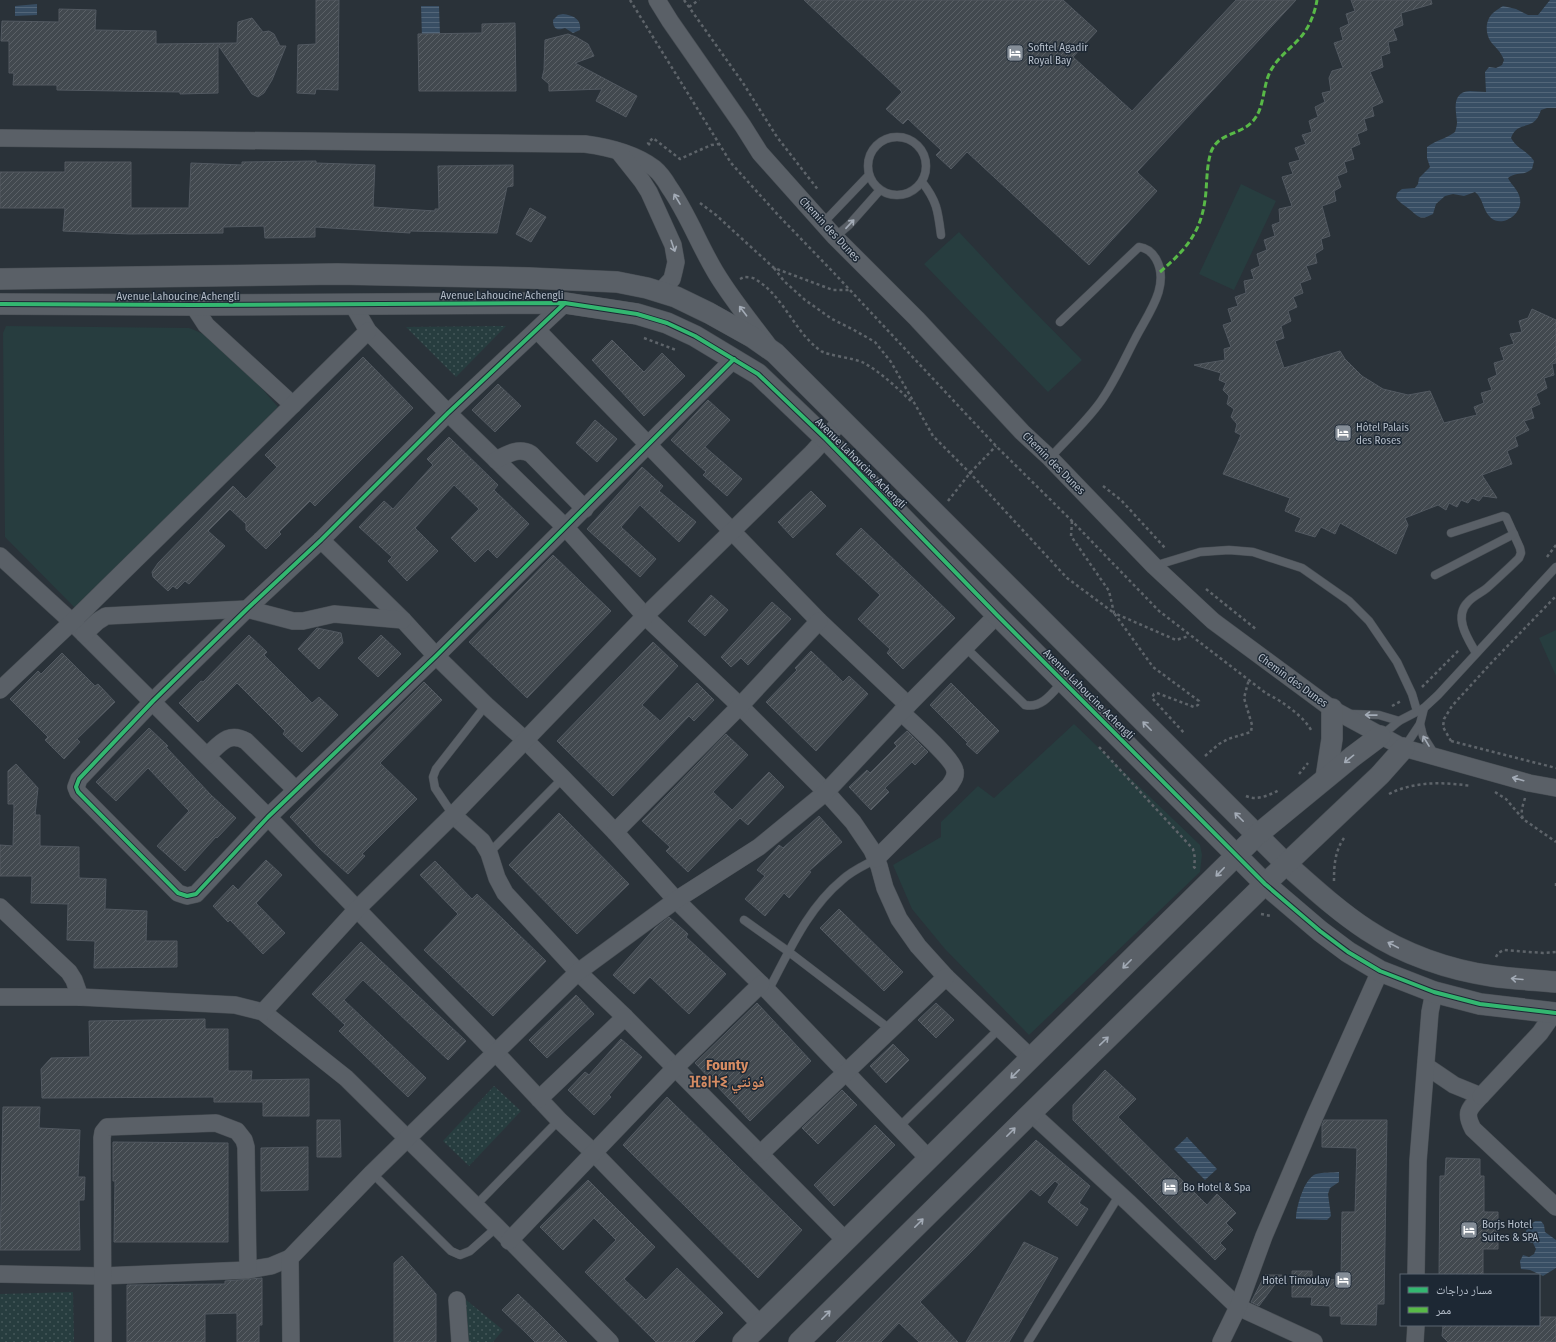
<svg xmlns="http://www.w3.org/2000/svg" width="1556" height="1342" viewBox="0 0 1556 1342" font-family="'Fira Sans Condensed','Noto Naskh Arabic','Noto Sans Tifinagh',sans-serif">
  <defs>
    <pattern id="park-dots" width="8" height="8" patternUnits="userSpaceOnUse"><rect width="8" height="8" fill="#273d3f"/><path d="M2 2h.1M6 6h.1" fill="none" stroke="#445759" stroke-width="1.8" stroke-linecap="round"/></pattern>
    <pattern id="water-rules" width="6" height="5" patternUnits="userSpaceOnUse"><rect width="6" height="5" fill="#384e64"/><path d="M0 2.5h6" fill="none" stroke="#536679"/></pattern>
    <pattern id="building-hatch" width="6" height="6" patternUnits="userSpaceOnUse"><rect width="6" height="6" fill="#42494f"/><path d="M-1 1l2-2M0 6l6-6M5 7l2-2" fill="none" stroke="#5b6167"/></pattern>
  </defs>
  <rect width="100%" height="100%" fill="#2a3239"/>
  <g fill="#273d3f">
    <path d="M1241,184L1276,201L1234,290L1199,274Z"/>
    <path d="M959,232L1018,295L1082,360L1048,392L924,264Z"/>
    <path d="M6,326L189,328C224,339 254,380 278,407L77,610L5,537L3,333Z"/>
    <path d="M1556,630V676L1539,638Z"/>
    <path d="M1074,724L1200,845L1202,855L1200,872L1029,1035L945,949L912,909L893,865L941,837V822L978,786L994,798Z"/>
  </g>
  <g fill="url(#park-dots)">
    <path d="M506,326L456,377L406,327Z"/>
    <path d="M494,1086L521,1111L469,1166L443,1141Z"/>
    <path d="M73,1292L74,1342H0V1294Z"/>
    <path d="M460,1295L503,1330L493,1342H464Z"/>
  </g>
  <g fill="url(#water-rules)">
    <path d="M1550,0H1556V108H1547L1541,110C1534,133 1518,119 1511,138C1518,150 1527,150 1534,161L1532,169C1522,177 1517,171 1508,178C1511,185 1519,190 1520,199C1523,213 1503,228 1491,218C1482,210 1484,199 1475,192L1464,196L1453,194L1445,196L1436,204L1433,214C1420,221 1419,217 1409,209C1404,205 1400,203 1396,198L1397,193L1402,189L1415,188L1418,184L1419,178L1430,167L1427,158V147C1436,140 1446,139 1455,132C1456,129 1457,125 1457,122C1456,110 1451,92 1470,91C1475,91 1481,92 1486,92L1485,72L1489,67L1496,68L1502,65L1504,60C1501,52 1496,48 1491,42C1485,34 1485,20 1493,13C1496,10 1500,8 1503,6L1516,9L1528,15H1538Z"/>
    <path d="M37,4V15L15,16V6Z"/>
    <path d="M421,6H439L440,36L422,37Z"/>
    <path d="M563,14C572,15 582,19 580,30L573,33L565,28C557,31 553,29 553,20L558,15Z"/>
    <path d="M1187,1137L1217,1169L1205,1180L1174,1149Z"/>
    <path d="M1339,1172V1182L1330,1188L1328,1194L1331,1216L1327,1220L1296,1219C1296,1208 1304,1178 1316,1174C1323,1172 1332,1173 1339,1172Z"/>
    <path d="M1535,1221H1541L1544,1225L1545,1232L1556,1240V1268L1543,1276L1530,1270L1521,1269L1520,1261L1523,1255L1529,1257L1534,1254L1536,1249L1533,1243L1528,1242L1525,1240C1524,1231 1528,1227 1535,1221Z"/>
  </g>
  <g fill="url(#building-hatch)" stroke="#525961">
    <path d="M316,0H339L338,90L316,89L315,94L297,93L298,45L316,44Z"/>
    <path d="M804,0H1063L1097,31L1073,57L1132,111L1236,0H1296L1137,172L1157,191L1089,265L967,152L951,169L936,155L941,150L908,119L903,124L886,109L902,92Z"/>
    <path d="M1351,0H1431L1432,4L1401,13L1403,25L1393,29L1397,40L1388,42L1390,53L1381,56L1383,67L1370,72L1383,102L1372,107L1374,116L1364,119L1367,130L1357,134L1360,144L1351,148L1354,159L1344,162L1347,172L1337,176L1341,187L1334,191L1336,201L1322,206L1330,236L1321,239L1323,249L1315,254L1317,263L1306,266L1311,279L1300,283L1303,293L1293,297L1297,307L1288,311L1291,321L1281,326L1284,338L1275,341L1284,368L1340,351L1345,359L1362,376L1383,389L1408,395L1430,391L1444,423L1477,415L1474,407L1484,403L1481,393L1492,390L1488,379L1497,375L1494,363L1504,360L1500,348L1514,344L1510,334L1522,332L1519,321L1528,318L1532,309L1556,320V363L1552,364L1554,375L1544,378L1547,388L1536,394L1540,404L1531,408L1534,418L1524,421L1529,430L1515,437L1518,446L1507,451L1512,464L1482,475L1497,498L1483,496L1479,501L1472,498L1468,503L1461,500L1457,507L1449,503L1446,510L1438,505L1405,518L1408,525L1396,554L1340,523L1335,534L1321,527L1315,537L1295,531L1301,518L1285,511L1290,498L1223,474L1241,435L1235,432L1237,424L1231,417L1234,409L1227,404L1229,396L1223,390L1226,383L1219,380L1221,373L1194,365L1225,360L1224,349L1231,347L1223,325L1232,322L1228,309L1238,306L1235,297L1246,293L1244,281L1254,279L1251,270L1260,266L1257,254L1267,250L1264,240L1275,236L1272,225L1280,222L1279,209L1292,206L1282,177L1293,174L1289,163L1300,160L1295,148L1306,144L1302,135L1312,132L1309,121L1318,117L1315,107L1325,102L1322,93L1331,91L1329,78L1332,71L1343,68L1334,43L1343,40L1340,28L1349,24L1346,14L1355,11Z"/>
    <path d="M59,9L96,10L95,30L156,31V44L237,43L238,22L252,18L263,32L269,31L274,34L280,46H286L272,80L264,93L258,97L252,94L218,45V93L180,94V92L57,90V85H13L14,73H9V41H1L2,21L59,22Z"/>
    <path d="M515,23L516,91H419L418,34L482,33V24Z"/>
    <path d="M568,34L576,37L588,44L594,56L575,63L637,96L626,117L596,101L602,89L549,91V84L542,78L544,70L545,40Z"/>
    <path d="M316,161V163L375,165L373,207L435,211V209H439L438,166L513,165V186L507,187L497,233L410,231V233L315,227V237L265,238L264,226L223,227V233L130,234L63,231L65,208H0V172H65V162H131V208H189L191,163L242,165V162Z"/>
    <path d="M530,208L546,217L531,242L516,234Z"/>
    <path d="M612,340L644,372L662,353L685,376L644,416L592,360Z"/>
    <path d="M363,357L413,408L315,506L310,501L279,532L281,534L266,549L246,530V524L230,509L208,531L225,546L189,584L185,581L177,589L173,586L168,591L153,577L152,572L158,563L233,486L246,499L277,467L265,455Z"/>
    <path d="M498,384L521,406L495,432L472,410Z"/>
    <path d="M708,400L730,420L705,447L742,479L727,496L703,475L706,472L671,440Z"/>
    <path d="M595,420L617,439L597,462L576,443Z"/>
    <path d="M449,437L498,485L494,490L529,524L497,558L488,549L475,562L451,538L479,509L454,485L415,528L438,551L407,581L388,561L392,557L359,527L384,501L393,509L433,465L427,459Z"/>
    <path d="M642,467L663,486L659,491L696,522L679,542L640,505L621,527L656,559L640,577L587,529Z"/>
    <path d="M811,491L826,506L793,538L778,522Z"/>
    <path d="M861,528L955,618L903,669L887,653L890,649L858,619L880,595L836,554Z"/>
    <path d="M553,555L611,611L527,698L469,642Z"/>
    <path d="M711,595L728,610L705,636L688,621Z"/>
    <path d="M772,602L791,619L748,665L741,658L731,667L721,657Z"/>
    <path d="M317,628L341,633L343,643L319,669L298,649Z"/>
    <path d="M249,635L267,652L264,655L312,703L319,697L338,715L302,752L283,734L285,731L237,683L198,722L179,703L201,681L203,682Z"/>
    <path d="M381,635L401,654L378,677L358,658Z"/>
    <path d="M653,642L678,666L642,705L660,721L697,683L714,700L694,721L689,716L613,796L557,741Z"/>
    <path d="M811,651L843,682L849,676L868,694L816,751L766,702L797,670L795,668Z"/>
    <path d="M62,653L95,686L98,684L115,702L77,739L80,742L64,759L45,740L48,737L10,699L38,671L41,674Z"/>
    <path d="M424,682L442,700L380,763L417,799L362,854L365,856L348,874L320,849L290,817Z"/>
    <path d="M951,683L999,731L977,754L966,744L968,743L930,705Z"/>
    <path d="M149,728L168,746L166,747L211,795L236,818L217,838L216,837L185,871L157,846L189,811L148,768L116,801L96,782Z"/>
    <path d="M907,731L928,752L915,765L912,762L885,788L889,792L871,810L849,787L867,770L870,773L897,746L894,743Z"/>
    <path d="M726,734L748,755L713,792L732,810L769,772L784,787L748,825L740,818L688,872L666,851L670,847L642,821Z"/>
    <path d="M16,764L38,788L35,815H40V846L79,847V878L106,879L105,909L147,911L146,941H177V967L94,968L95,941L67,940L68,904L31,903L32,876H0V845L13,846L14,804H8V771Z"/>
    <path d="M559,813L629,884L577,934L509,865Z"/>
    <path d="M819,816L842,842L809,871L811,872L789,898L784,893L765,916L745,899L765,876L757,870L779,845L783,848Z"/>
    <path d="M266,860L282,875L256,903L285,933L263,954L230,920L228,922L213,906L233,885L238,890Z"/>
    <path d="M435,861L472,899L477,894L546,961L493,1016L424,950L458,914L420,875Z"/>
    <path d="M839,909L903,972L884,991L820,928Z"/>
    <path d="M669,917L688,934L686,937L726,974L689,1014L650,977L634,994L613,975L655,928Z"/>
    <path d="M361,942L466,1041L448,1060L363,980L344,1000L426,1078L408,1097L339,1031L345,1025L312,994Z"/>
    <path d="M576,995L594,1014L547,1058L529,1040Z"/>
    <path d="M757,1003L811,1061L750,1121L695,1063Z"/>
    <path d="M936,1003L954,1020L936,1038L918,1020Z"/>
    <path d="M205,1019V1029H228V1071H252L251,1080L309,1079V1116H263V1102H214V1097L42,1098L41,1069L51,1058L90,1057L89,1021Z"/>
    <path d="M621,1039L642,1057L609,1095L611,1097L594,1115L568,1090L585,1072L589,1075Z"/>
    <path d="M893,1044L909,1060L886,1083L870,1066Z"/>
    <path d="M1105,1070L1136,1099L1118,1117L1207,1205L1217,1194L1236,1213L1226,1223L1233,1230L1220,1243L1226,1249L1215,1260L1073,1120V1105Z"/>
    <path d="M842,1090L857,1105L818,1144L802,1128Z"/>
    <path d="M667,1097L802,1230L758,1278L623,1145Z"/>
    <path d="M3,1107H40L39,1128L80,1130L78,1177H85L84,1200H79L80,1250H0Z"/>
    <path d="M317,1120H340L341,1157H317Z"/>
    <path d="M1324,1120H1387L1384,1304H1377L1376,1325L1341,1324V1316H1330V1306L1311,1305L1312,1297H1292V1271H1312V1279L1341,1280L1342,1212H1355L1357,1148L1322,1147V1125Z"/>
    <path d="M875,1125L895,1145L834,1206L814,1185Z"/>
    <path d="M1036,1140L1090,1186L1079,1203L1088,1209L1077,1226L1048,1202L1059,1184L1055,1181L1040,1196L1031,1189L971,1252L920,1302L958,1342H919L899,1323L881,1342H836Z"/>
    <path d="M113,1142L228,1143V1242H114L115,1181H113Z"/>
    <path d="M308,1147V1190L261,1191V1148Z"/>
    <path d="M1446,1158L1480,1159V1176H1484V1212H1498V1249H1483V1275H1439L1440,1176H1445Z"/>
    <path d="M588,1180L655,1247L624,1279L646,1300L677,1268L723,1313L694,1342H656L585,1272L616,1240L594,1218L563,1250L540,1227Z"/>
    <path d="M1024,1242L1058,1258L1009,1342H966Z"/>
    <path d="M402,1256L436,1294V1342H394V1263Z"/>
    <path d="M1265,1275H1282L1259,1306L1251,1302Z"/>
    <path d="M262,1278V1325H259V1342H237V1313L205,1314V1342H127V1285L225,1284V1281Z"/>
    <path d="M518,1294L541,1316L567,1342H535L525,1332L502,1310Z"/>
    <path d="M1539,1317H1556V1342H1448L1442,1336L1443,1325H1539Z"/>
  </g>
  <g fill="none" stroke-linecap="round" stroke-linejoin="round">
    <defs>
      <g id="service">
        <circle cx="897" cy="166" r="29"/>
        <path d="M922,182C937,201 938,211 941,235"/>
        <path d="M823,223L869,175"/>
        <path d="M835,237L849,225L880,190"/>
        <path d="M1050,458C1067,439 1087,421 1101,401C1115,381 1124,360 1135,339C1147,315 1171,286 1156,259C1152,252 1147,248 1139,247L1060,322"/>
        <path d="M1451,533L1503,516L1506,517L1520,548L1521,553L1519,558C1509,568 1498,578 1487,588C1481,593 1473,596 1468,602C1453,617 1468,639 1476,653"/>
        <path d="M1154,566L1200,552L1229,550L1253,552L1302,568L1349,601L1369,621L1397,662L1412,694L1417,711"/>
        <path d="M1435,575L1514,534"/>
        <path d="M965,647L1025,705C1042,709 1053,692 1063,681"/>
        <path d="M1351,714L1379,715L1399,721"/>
        <path d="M1420,724L1423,736L1435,755"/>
        <path d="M1381,736L1399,721L1424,708L1438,695L1556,567"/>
        <path d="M1404,748L1420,724L1424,708"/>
        <path d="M453,815L435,788L433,777L436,769L486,705"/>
        <path d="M489,853L563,778"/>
        <path d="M744,920L789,952L891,1030"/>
        <path d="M768,991C789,952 807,909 842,880C851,871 865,865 876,859"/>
        <path d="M899,1127L1000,1028"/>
        <path d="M372,1173L451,1251L460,1255L470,1251L497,1227"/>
        <path d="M476,1205L559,1120"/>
        <path d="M1028,1342L1120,1194"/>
      </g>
      <g id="minor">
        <path d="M657,0L670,21L743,126L760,153L835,237L917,319L1022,432L1050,458L1154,566L1213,621L1332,709L1404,748L1529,783L1556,788"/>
        <path d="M0,138L585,144C608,147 635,154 654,168C660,173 665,180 669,187C688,214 699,245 716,273C731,298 750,321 768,345"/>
        <path d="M619,152L642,181L649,192L673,245L676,262L674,271L672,279L660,292"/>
        <path d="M565,303L448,413L321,540L247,609L153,701L79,779L76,787L78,792L178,893L187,896L196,894L268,817L436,656L734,359"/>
        <path d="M193,305L206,325L293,405"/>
        <path d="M353,305L368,331L448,413L566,528L645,616L740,706L826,792L853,822L872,850L879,866L885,888L899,919L918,946L946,977L1031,1058"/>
        <path d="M537,330L819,621L908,705"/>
        <path d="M496,460C507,454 519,447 531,454L585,509"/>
        <path d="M321,540L403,620L436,656L486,705L525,740L563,778L615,832L676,900L768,991L929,1159"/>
        <path d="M0,556L72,622L268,817L496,1053L559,1120L594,1153L761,1325"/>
        <path d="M84,634L98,621L106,616L247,609L293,621H303L334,614L403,620"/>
        <path d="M0,690L72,622L368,331"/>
        <path d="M207,756C220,744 228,731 246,741L296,790"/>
        <path d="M453,815L482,841L489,853L497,878L505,893L578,972L625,1017L846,1241"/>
        <path d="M615,832L740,706L819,621"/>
        <path d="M876,859L950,785C953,780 956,777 955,771C954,759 911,722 901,712"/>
        <path d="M0,907L69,972L74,980L80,997"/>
        <path d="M0,997H80L235,1005L263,1012L346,1078L497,1227L610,1342"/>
        <path d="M263,1012L357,909L453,815L645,616L812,453L842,420"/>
        <path d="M1426,1066L1454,1085L1481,1096C1469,1109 1464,1112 1473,1129L1556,1207"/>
        <path d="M1481,1096L1540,1033L1554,1013"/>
        <path d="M539,1099L625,1017"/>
        <path d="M1031,1113L1129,1203L1238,1307L1314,1342"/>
        <path d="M760,1154L946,977"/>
        <path d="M509,1241L675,1068L761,984"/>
        <path d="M0,1274L102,1276L248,1270L271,1266L290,1258"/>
        <path d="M1416,1275L1418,1161L1430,1012L1434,992"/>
        <path d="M457,1300L460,1342"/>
        <path d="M103,1342L102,1138L103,1132L107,1127L216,1123L237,1131L244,1140L246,1147L248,1270"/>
        <path d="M291,1342L290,1258L372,1173L578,972L676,900L759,847L826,792L908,705L997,615"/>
        <path d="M1221,1342L1238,1307L1264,1236L1315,1116L1380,971"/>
        <path d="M1415,1342L1416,1325"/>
      </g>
      <g id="tertiary">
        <path d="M0,279L337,274L529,278L617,282L647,288L676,297L709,313L752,337L775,353L1286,864C1312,887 1338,911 1367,930C1403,954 1449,970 1492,976C1513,979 1535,980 1556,982"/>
        <path d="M0,304L193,305L565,303L637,314L667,323L695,336L758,374L825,438L997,615L1265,884L1320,931L1348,952L1380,971L1434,992L1480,1004L1556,1013"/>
        <path d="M1326,778L1332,739V709"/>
        <path d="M743,1342L1257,835L1352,757L1380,736"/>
        <path d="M799,1342L1031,1113L1265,884L1380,775L1404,748"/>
      </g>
    </defs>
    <use href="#service" stroke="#484e54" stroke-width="9"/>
    <use href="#minor" stroke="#484e54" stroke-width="18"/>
    <use href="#tertiary" stroke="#484e54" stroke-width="22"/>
    <g stroke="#5e646a" stroke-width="2.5" stroke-dasharray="3 3" stroke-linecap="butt">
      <path d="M630,0L731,163L779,216L834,273L996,446L1072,521L1159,611L1267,694C1281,700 1306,718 1312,732"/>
      <path d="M684,0L743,83L777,137L819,191"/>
      <path d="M689,7L699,0"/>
      <path d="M650,145L648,143L653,138L680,159L711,145L719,144"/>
      <path d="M700,203L716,215L774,268L833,290H849"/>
      <path d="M774,268L784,281L805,300L832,319L854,330L875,342L891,362L933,436L970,473L1067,578L1114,613L1153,667L1199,701L1198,705L1194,707L1157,693L1154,694L1152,698L1185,734"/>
      <path d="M740,279L744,277C747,277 752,277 755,279C784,296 794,332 821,351C827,355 852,358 862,362C881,372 897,388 912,402"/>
      <path d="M644,338L676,350"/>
      <path d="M1103,486L1121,500L1166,549"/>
      <path d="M948,501L970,473L996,446"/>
      <path d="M1072,521L1071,536L1109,591L1114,613L1176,640L1189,636"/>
      <path d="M1547,557L1556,545"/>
      <path d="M1206,589L1257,630"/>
      <path d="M1422,687L1460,649"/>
      <path d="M1392,706L1401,701"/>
      <path d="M1451,741L1443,727L1444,719L1452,706L1493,661L1556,596"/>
      <path d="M1451,741L1556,768"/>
      <path d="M1099,747L1193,849L1195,858L1194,867L1197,870"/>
      <path d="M1205,756L1219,744L1228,739L1251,732L1252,725L1244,698L1249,679"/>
      <path d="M1299,774L1308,763"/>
      <path d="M1495,792L1506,799L1523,819"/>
      <path d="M1389,794C1414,781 1444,782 1471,786"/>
      <path d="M1246,796C1257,801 1270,795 1279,790"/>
      <path d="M1525,798C1523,805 1520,812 1523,819L1556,842"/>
      <path d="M1334,881C1334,865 1335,851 1344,838"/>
      <path d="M1556,883V888"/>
      <path d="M1261,914L1271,916"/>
      <path d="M1496,957L1498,953L1504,950L1543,953L1556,952"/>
    </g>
    <use href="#service" stroke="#5a6067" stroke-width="8"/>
    <use href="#minor" stroke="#5a6067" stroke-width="17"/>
    <use href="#tertiary" stroke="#5a6067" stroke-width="21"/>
    <path stroke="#58b947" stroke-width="3" stroke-dasharray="6 3" stroke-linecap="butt" d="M1160,272C1189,247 1203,229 1206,191C1207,178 1207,164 1211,152C1218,133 1239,135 1251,123C1265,110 1262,88 1270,72C1277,58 1289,50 1300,38C1309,28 1315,13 1317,0"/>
    <defs>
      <g id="cycleway">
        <path d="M565,303L448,413L321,540L247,609L153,701L79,779L76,787L78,792L178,893L187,896L196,894L268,817L436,656L734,359"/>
        <path d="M0,304L193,305L565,303L637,314L667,323L695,336L758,374L825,438L997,615L1265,884L1320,931L1348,952L1380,971L1434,992L1480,1004L1556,1013"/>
      </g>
    </defs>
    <use href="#cycleway" stroke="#1d2834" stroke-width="6"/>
    <use href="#cycleway" stroke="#33b770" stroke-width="4"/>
  </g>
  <defs><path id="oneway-shaft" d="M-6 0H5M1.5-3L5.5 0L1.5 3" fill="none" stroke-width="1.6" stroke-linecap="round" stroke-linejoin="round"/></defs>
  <g stroke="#a3abb6">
    <use href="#oneway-shaft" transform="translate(677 199) rotate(-121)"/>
    <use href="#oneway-shaft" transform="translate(850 224) rotate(-47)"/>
    <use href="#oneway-shaft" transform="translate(673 246) rotate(71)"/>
    <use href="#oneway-shaft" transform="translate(743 311) rotate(-127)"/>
    <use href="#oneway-shaft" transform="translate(1371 715) rotate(-179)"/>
    <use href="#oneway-shaft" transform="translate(1147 726) rotate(-135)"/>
    <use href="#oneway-shaft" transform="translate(1426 741) rotate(-121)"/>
    <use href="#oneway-shaft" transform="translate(1349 759) rotate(141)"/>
    <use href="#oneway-shaft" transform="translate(1518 779) rotate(-164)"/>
    <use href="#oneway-shaft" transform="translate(1239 817) rotate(-135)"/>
    <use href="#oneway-shaft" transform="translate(1220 872) rotate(134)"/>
    <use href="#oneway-shaft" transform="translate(1393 945) rotate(-152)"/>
    <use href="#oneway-shaft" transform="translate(1127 964) rotate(135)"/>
    <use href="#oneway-shaft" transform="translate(1517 979) rotate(-175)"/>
    <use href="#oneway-shaft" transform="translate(1104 1041) rotate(-44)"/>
    <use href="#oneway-shaft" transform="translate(1015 1074) rotate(135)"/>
    <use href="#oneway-shaft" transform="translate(1011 1132) rotate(-45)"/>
    <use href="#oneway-shaft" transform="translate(919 1223) rotate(-45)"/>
    <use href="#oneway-shaft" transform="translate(826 1315) rotate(-45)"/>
  </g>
  <defs>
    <symbol id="hotel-square" viewBox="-11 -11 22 22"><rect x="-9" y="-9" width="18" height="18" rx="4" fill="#848d97" stroke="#1d2834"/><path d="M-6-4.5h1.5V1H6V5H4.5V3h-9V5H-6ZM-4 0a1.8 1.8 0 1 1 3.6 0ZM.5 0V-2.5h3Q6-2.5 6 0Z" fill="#fff"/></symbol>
  </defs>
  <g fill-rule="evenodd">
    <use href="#hotel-square" x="1005" y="43" width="20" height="20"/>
    <use href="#hotel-square" x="1333" y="423" width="20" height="20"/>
    <use href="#hotel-square" x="1160" y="1177" width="20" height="20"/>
    <use href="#hotel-square" x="1459" y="1220" width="20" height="20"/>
    <use href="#hotel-square" x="1333" y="1270" width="20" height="20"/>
  </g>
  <g text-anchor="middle" stroke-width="3" stroke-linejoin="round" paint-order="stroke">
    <g font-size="11" fill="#b5beca" stroke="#1d2834" text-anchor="start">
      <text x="1028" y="51">Sofitel Agadir<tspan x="1028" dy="13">Royal Bay</tspan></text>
      <text x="1356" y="431">Hôtel Palais<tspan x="1356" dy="13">des Roses</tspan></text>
      <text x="1183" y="1191">Bo Hotel &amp; Spa</text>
      <text x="1482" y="1228">Borjs Hotel<tspan x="1482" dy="13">Suites &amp; SPA</tspan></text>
      <text x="1330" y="1284" text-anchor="end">Hotel Timoulay</text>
    </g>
    <g font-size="11" fill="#b5beca" stroke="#1d2834">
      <text transform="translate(830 229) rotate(47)" y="4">Chemin des Dunes</text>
      <text x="502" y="299">Avenue Lahoucine Achengli</text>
      <text x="178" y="300">Avenue Lahoucine Achengli</text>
      <text transform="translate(861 463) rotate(45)" y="4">Avenue Lahoucine Achengli</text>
      <text transform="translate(1054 463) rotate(45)" y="4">Chemin des Dunes</text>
      <text transform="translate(1293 680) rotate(36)" y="4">Chemin des Dunes</text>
      <text transform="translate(1089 694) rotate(45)" y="4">Avenue Lahoucine Achengli</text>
    </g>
    <g font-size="15" font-weight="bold" fill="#d68c63" stroke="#1d2834">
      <text x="727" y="1070">Founty<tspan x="727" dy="17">ⴼⵓⵏⵜⵉ فونتي</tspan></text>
    </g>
  </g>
  <rect x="1400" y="1274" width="140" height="52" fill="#1d2834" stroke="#5a6470"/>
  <rect x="1408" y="1287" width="20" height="6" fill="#33b770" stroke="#5a6470"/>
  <text x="1436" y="1294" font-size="12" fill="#b5beca">مسار دراجات</text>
  <rect x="1408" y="1307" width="20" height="6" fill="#58b947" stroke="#5a6470"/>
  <text x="1436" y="1314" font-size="12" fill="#b5beca">ممر</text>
</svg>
